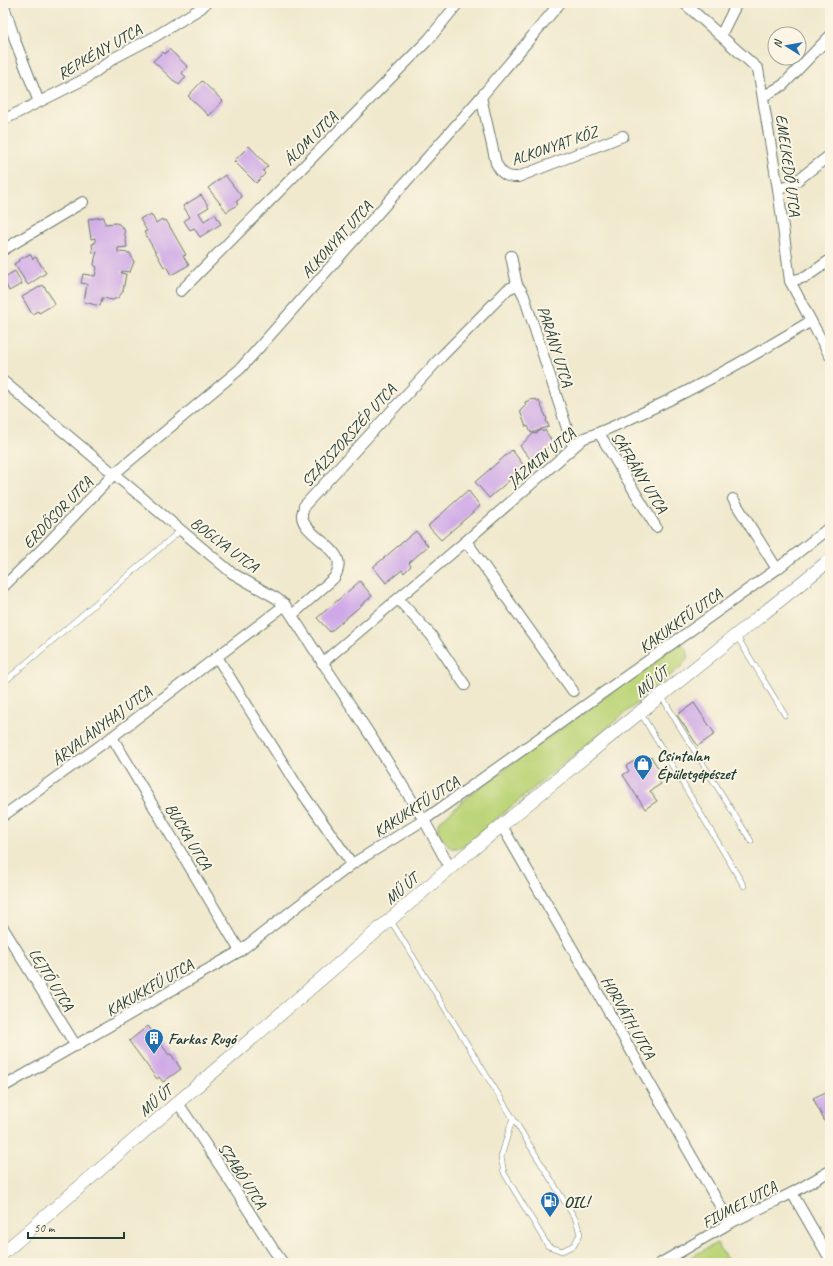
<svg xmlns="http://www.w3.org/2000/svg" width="833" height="1266" viewBox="0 0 833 1266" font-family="Caveat,sans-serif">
  <rect width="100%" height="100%" fill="#fcf5e5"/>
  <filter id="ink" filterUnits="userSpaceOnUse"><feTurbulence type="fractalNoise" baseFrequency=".025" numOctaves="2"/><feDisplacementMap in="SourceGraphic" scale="8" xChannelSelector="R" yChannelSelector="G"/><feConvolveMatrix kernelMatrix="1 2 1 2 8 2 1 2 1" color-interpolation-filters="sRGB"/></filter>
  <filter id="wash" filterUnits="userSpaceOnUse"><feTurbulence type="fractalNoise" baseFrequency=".012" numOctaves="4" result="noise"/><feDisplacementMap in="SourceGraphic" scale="16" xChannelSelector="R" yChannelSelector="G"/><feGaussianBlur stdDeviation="0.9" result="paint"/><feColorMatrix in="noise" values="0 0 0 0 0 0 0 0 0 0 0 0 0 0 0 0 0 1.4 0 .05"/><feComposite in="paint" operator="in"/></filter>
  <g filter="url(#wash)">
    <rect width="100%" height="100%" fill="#f0e9ce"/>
    <g fill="#bdd57a" stroke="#6e8957">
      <path d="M682,644L687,649L688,656L682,666L461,848H451L438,833V823L477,789L675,646Z"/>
      <path d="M717,1243L729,1263H679Z"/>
    </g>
    <g id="blocks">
      <g fill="#cfa9e7">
        <path d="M169,49L188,67L182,73L186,77L179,85L175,81H174L153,61L163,52L165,54Z"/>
        <path d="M202,81L223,101L209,116L188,96Z"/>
        <path d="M249,146L268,166L263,171L265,174L256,183L234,161Z"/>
        <path d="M225,175L242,197L236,202L238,204L227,212L208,188Z"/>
        <path d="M201,195L209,207L199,213L204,221L215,214L221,224L200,237L194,228L190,230L184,221L190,217L183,206Z"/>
        <path d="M151,214L156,223L162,219L163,221L166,220L186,255L183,256L189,265L171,275L166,266L164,267L144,232L147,231L140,219L147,215L148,216Z"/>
        <path d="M104,217L105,224L116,223L119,224L124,229L127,247L118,248V252L130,253L134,262L130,272L122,271L121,273L126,274L123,291L119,297L113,300L102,298L100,306L84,302L87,284L81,283L83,274L95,276L97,267L94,265L95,258L97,252L93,253L92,244L95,243V238L91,239L88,219Z"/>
        <path d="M30,254L33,259L36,257L46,273L28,285L14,264L19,261L18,260Z"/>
        <path d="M15,271L22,284L9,291L3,278Z"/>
        <path d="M43,285L51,297H50L55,304L39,313L38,311L32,314L22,297Z"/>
        <path d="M533,399V400L536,399L537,401H539L547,419L546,420L549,427L541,429L543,432L545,430L553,443L532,461L520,446L534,433L535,434L541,430L531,433L528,426L526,427L520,411L526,405L525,402Z"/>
        <path d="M512,450L525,467L489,498L475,482Z"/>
        <path d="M468,490L480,506L441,540L428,526Z"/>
        <path d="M416,531L428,546L409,563L411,566L404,573L402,570L386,583L373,567Z"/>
        <path d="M360,581L372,596L330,632L317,618Z"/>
        <path d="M694,703L715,734L698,746L677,715Z"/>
        <path d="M643,756L646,761L651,757L663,775L658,779L661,784L650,791L657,801L645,809L623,775L629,771L626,766Z"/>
        <path d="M148,1026L169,1055L171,1054L181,1069L163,1082L159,1077L157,1079L129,1041Z"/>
        <path d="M830,1090V1122L826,1124L813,1098Z"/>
      </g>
    </g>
  </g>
  <g filter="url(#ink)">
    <use href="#blocks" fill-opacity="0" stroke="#68796a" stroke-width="1"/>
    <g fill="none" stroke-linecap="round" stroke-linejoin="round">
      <defs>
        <g id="service">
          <path d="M736,635L785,715"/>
          <path d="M3,683L181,530"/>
          <path d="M661,695L678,724L751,841"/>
          <path d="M640,712L744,886"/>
          <path d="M391,921L576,1220L580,1234L574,1245L562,1251L548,1246L504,1173L501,1157L513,1117"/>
        </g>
        <g id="minor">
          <path d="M3,3L16,43L39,102"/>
          <path d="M684,3L758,69L778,189L790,281L811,321L830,356"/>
          <path d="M721,35L737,3"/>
          <path d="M764,96L783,85L830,36"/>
          <path d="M481,97L496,163C501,173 506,178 518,177L623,136"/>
          <path d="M3,120L87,78L114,58L156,36L201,8L206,3"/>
          <path d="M778,189L790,186L830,155"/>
          <path d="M3,250L83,202"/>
          <path d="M511,256L517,285L521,290L524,296L573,447"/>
          <path d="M790,281L806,277L830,260"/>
          <path d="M181,291L429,39L458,3"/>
          <path d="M3,381L232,573L276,598L285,605L391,767L424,820L450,868"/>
          <path d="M599,433L656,527"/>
          <path d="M733,499L777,569"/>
          <path d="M466,541L573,691"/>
          <path d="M3,587L43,548L114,474L240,369L481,97L560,3"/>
          <path d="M398,599L431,635L465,685"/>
          <path d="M292,615L334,578C337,573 340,566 338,560C334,545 301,531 302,515C302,512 304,509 304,506L442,356L508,289L517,285"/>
          <path d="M217,657L296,784L352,864"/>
          <path d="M322,663L466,541L584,438C603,432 621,423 640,414C699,387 755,355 811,321"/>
          <path d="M112,737L240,951"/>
          <path d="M3,816L112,737L285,605"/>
          <path d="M502,826L730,1223"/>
          <path d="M3,928L76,1046"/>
          <path d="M3,1087L240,951L352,864L424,820L777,569L830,527"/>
          <path d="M178,1103L220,1166L273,1249L283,1263"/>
          <path d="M792,1193L830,1259"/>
          <path d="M661,1263L730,1223L792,1193L830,1171"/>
        </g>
        <path id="tertiary" d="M3,1253L450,868L604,741L830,560"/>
      </defs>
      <use href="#service" stroke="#68796a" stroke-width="6"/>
      <use href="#minor" stroke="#68796a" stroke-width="12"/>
      <use href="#tertiary" stroke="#68796a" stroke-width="14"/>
      <use href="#service" stroke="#fff" stroke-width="5"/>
      <use href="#minor" stroke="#fff" stroke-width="10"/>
      <use href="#tertiary" stroke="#fff" stroke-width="13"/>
    </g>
  </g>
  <defs>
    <symbol id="shop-pin" viewBox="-11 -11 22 30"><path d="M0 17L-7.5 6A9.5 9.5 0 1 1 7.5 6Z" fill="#1f6fb2" stroke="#fcf5e5"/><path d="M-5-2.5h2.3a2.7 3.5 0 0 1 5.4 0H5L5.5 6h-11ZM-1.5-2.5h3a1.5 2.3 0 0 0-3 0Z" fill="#fff"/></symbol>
    <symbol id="building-pin" viewBox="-11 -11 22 30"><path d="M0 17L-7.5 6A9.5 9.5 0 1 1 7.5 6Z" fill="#1f6fb2" stroke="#fcf5e5"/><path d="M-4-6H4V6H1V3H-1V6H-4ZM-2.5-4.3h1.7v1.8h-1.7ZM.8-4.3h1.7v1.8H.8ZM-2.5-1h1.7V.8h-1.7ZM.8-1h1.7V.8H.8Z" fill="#fff"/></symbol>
    <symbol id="fuel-pin" viewBox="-11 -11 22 30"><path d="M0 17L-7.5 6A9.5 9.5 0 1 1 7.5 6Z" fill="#1f6fb2" stroke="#fcf5e5"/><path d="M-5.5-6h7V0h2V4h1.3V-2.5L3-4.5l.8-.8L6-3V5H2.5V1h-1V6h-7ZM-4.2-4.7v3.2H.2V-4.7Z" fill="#fff"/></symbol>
  </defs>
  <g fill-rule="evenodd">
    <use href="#shop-pin" x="632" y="753" width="22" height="30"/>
    <use href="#building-pin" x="143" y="1027" width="22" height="30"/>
    <use href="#fuel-pin" x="539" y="1190" width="22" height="30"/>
  </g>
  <g text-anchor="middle" stroke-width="4" stroke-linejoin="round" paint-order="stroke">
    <g font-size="16" fill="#1f3d34" stroke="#fcf5e5">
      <text transform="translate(99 51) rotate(-30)" y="6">REPKÉNY UTCA</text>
      <text transform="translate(310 138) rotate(-45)" y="6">ÁLOM UTCA</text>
      <text transform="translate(554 145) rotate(-19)" y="6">ALKONYAT KÖZ</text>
      <text transform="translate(789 165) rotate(82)" y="6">EMELKEDŐ UTCA</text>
      <text transform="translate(336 239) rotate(-48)" y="6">ALKONYAT UTCA</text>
      <text transform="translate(556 346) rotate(72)" y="6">PARÁNY UTCA</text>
      <text transform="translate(348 435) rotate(-48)" y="6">SZÁZSZORSZÉP UTCA</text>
      <text transform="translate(541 457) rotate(-40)" y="6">JÁZMIN UTCA</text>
      <text transform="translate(640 472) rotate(58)" y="6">SÁFRÁNY UTCA</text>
      <text transform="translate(57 512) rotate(-46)" y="6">ERDŐSOR UTCA</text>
      <text transform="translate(225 544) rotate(37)" y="6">BOGLYA UTCA</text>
      <text transform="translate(680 620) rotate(-36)" y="6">KAKUKKFŰ UTCA</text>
      <text transform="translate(651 681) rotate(-39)" y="6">MŰ ÚT</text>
      <text transform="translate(101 725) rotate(-37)" y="6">ÁRVALÁNYHAJ UTCA</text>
      <text transform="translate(416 806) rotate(-33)" y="6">KAKUKKFŰ UTCA</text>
      <text transform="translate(189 836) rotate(59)" y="6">BUCKA UTCA</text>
      <text transform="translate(401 888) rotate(-41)" y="6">MŰ ÚT</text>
      <text transform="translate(52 979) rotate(58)" y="6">LEJTŐ UTCA</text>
      <text transform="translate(149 987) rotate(-30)" y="6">KAKUKKFŰ UTCA</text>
      <text transform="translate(629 1017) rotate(60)" y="6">HORVÁTH UTCA</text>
      <text transform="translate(155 1100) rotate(-41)" y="6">MŰ ÚT</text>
      <text transform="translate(243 1175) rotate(57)" y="6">SZABÓ UTCA</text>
      <text transform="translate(739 1204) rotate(-28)" y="6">FIUMEI UTCA</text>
    </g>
    <g font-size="16" font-weight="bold" fill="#1f3d34" stroke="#fcf5e5" text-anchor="start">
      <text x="657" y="761">Csintalan<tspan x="657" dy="18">Épületgépészet</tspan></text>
      <text x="168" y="1044">Farkas Rugó</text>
      <text x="564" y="1207">OIL!</text>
    </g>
  </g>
  <rect width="833" height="1266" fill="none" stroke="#fcf5e5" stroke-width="16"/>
  <g transform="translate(787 46) rotate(281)"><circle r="19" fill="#fcf5e5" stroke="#a4ab9e"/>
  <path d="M0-3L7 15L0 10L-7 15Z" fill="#1f6fb2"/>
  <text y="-6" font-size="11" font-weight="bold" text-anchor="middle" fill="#1f3d34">N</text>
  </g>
  <path d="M28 1232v6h96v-6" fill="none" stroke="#1f3d34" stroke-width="2"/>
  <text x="34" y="1232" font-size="12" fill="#1f3d34" stroke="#fcf5e5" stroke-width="3" paint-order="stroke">50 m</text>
</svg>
